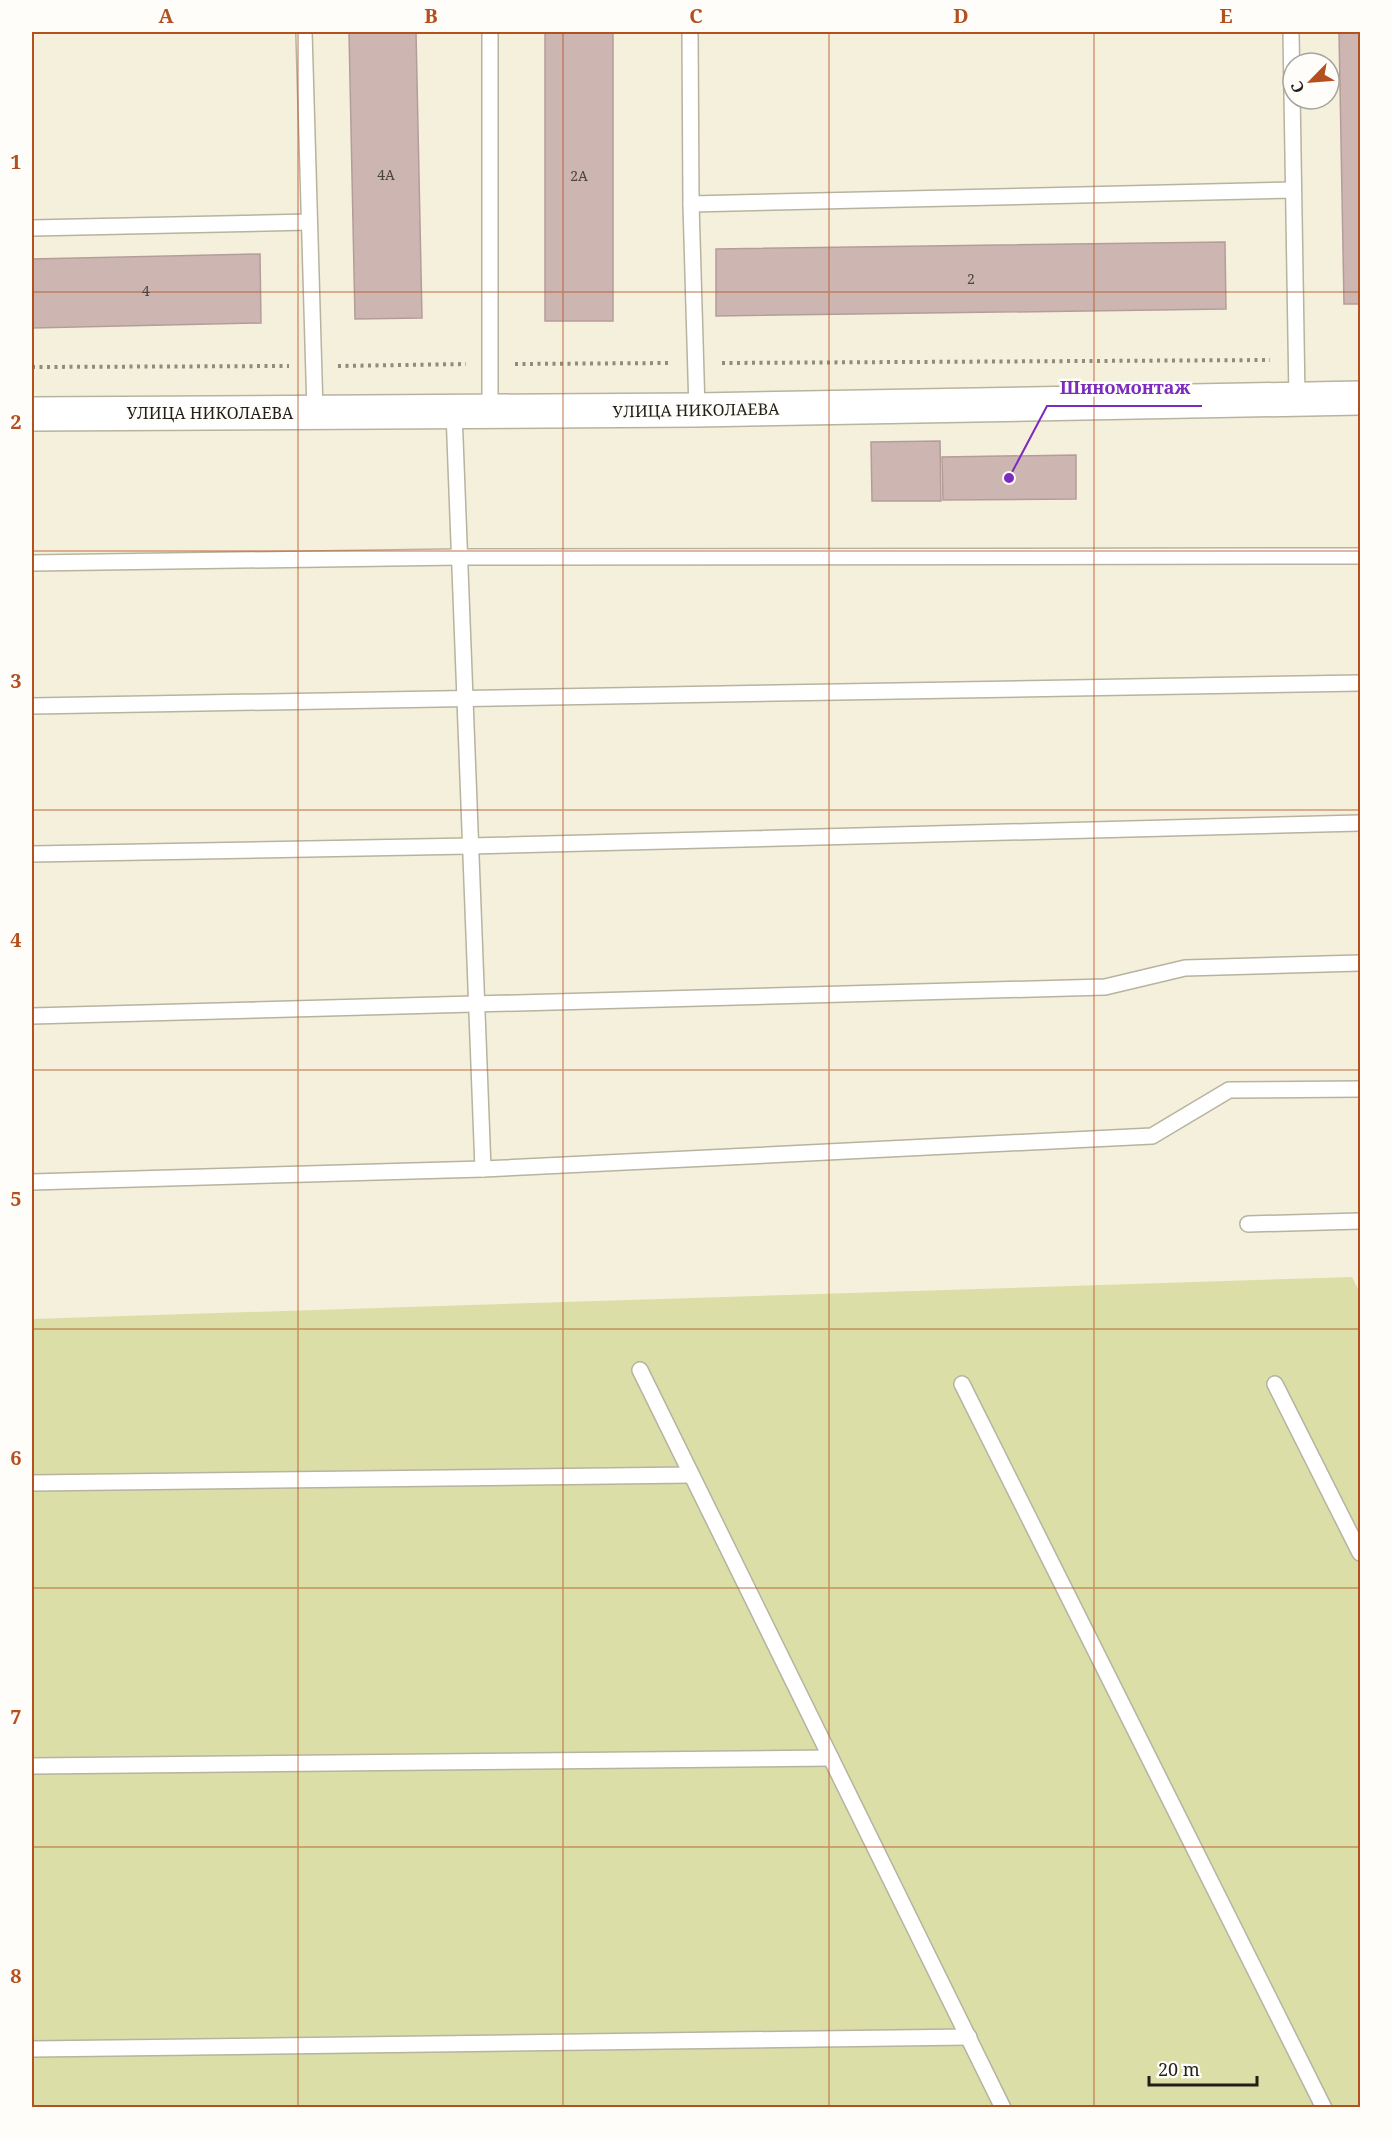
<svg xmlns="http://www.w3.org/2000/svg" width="1392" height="2139" viewBox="0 0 1392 2139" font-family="'Noto Serif',serif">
  <rect width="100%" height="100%" fill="#f5f0dc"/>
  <path fill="#dbdea7" d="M1352,1277L1360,1293V2107H32V1319Z"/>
  <g fill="#cdb5b2" stroke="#b49d99" stroke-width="1.5">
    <path d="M349,32H416L422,318L355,319Z"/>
    <rect x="545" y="32" width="68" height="289"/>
    <path d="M1339,32H1360V304H1344Z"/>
    <path d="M1225,242L1226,309L716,316V249Z"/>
    <path d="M260,254L261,323L32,328V259Z"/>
    <path d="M940,441L941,501H872L871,442Z"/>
    <path d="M1076,455V499L943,500L942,457Z"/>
  </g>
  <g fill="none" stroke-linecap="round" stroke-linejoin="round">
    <defs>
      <g id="service">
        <path d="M304,32L315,412"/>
        <path d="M690,32L691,204L1293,190"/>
        <path d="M1291,32L1297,398"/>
        <path d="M691,204L697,410"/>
        <path d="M32,228L309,222"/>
        <path d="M490,411V32"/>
        <path d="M454,412L483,1169"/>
        <path d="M32,563L460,557L1360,556"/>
        <path d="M32,706L1360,683"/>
        <path d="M32,854L470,846L1360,823"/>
        <path d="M32,1016L1105,987L1185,968L1360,963"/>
        <path d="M32,1182L483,1169L1152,1136L1229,1090L1360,1089"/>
        <path d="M1248,1224L1360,1221"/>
        <path d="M640,1370L1003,2108"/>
        <path d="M962,1384L1324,2108"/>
        <path d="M1275,1384L1360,1553"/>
        <path d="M32,1483L691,1475"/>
        <path d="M32,1766L831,1758"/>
        <path d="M32,2049L969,2037"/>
      </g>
      <path id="secondary" d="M32,414L697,410L1360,398"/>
    </defs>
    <use href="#service" stroke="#b7b39f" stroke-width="18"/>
    <use href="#secondary" stroke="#b7b39f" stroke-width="36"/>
    <g stroke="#8f8b7d" stroke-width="4" stroke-dasharray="3 4.5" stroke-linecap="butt">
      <path d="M722,363L1270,360"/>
      <path d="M515,364L670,363"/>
      <path d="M338,366L466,364"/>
      <path d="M32,367L289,366"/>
    </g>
    <use href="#service" stroke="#fff" stroke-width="15"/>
    <use href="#secondary" stroke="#fff" stroke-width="33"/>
  </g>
  <path fill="none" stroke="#b4501e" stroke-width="1.5" stroke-opacity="0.55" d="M298,32V2108M563,32V2108M829,32V2108M1094,32V2108M32,292H1360M32,551H1360M32,810H1360M32,1070H1360M32,1329H1360M32,1588H1360M32,1847H1360"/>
  <g text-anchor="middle" stroke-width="5" stroke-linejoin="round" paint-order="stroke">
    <g font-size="14" fill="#4c443e">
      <text x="386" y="180">4А</text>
      <text x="579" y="181">2А</text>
      <text x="971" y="284">2</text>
      <text x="146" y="296">4</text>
    </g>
    <g font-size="16" fill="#211f18" stroke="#fefdf9">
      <text transform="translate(696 410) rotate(-1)" y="6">УЛИЦА НИКОЛАЕВА</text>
      <text x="210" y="419">УЛИЦА НИКОЛАЕВА</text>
    </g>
  </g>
  <path fill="none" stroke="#7b2cbf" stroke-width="2" d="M1009 478L1047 406H1202"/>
  <circle fill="#7b2cbf" stroke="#fefdf9" stroke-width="2" cx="1009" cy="478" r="6"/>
  <g font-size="18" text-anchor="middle" font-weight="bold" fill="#7b2cbf" stroke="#fefdf9" stroke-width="5" stroke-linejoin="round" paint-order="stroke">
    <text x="1125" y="394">Шиномонтаж</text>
  </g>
  <rect width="1392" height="2139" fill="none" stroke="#fefdf9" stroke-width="66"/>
  <g transform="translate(1311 81) rotate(245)"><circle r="28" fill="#fefdf9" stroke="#a6a49f" stroke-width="1.5"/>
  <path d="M0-4.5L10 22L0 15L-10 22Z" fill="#b4501e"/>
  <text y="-9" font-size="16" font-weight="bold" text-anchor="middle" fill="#211f18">С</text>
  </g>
  <path d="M1149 2076v9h108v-9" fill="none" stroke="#211f18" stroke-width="3"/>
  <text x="1158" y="2076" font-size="18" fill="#211f18" stroke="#fefdf9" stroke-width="4.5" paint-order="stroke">20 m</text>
  <rect x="33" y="33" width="1326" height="2073" fill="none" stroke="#b4501e" stroke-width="2"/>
  <g font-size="20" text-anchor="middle" font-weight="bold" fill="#b4501e">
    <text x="166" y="23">A</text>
    <text x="431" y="23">B</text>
    <text x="696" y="23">C</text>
    <text x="961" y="23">D</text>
    <text x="1226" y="23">E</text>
    <text x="16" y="169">1</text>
    <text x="16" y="429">2</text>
    <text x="16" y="688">3</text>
    <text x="16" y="947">4</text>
    <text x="16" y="1206">5</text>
    <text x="16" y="1465">6</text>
    <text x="16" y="1724">7</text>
    <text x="16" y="1983">8</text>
  </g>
</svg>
